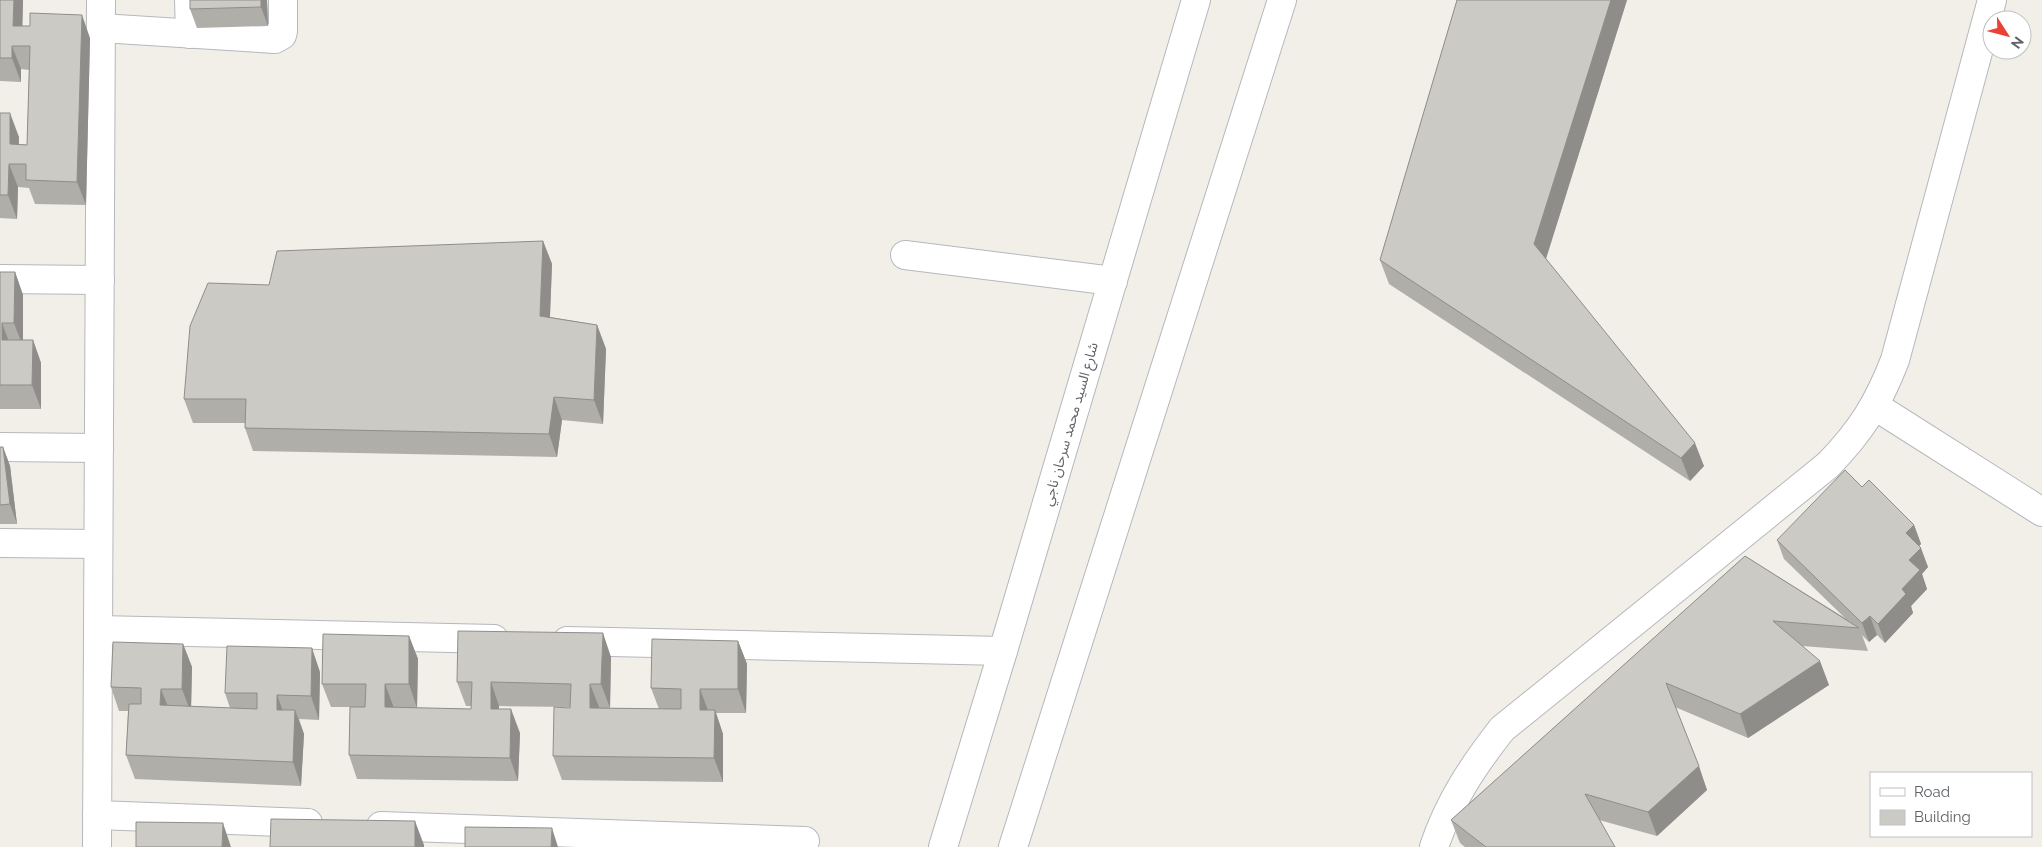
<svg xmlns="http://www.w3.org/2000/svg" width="2042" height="847" viewBox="0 0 2042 847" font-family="Raleway,'Noto Sans Arabic',sans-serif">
  <rect width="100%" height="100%" fill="#f1efe8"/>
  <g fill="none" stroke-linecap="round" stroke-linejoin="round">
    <defs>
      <g id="minor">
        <path d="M189,0L190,34"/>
        <path d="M101,28L275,39L282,35L283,31V0"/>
        <path d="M905,255L1113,281"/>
        <path d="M0,279L100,280"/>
        <path d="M1875,406L2042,512"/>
        <path d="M0,447L99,448"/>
        <path d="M0,543L98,544"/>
        <path d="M98,630L494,639"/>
        <path d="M567,641L1003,651"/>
        <path d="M97,815L308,823"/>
        <path d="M381,826L805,841"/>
        <path d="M97,847L101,0"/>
        <path d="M943,847L1003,651L1196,0"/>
        <path d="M1013,847L1282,0"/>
        <path d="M1434,847C1449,802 1473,766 1502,729L1828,465C1861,431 1878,404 1895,360L1992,0"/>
      </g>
    </defs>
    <use href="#minor" stroke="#b5b8bc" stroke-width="30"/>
    <use href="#minor" stroke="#fff" stroke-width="28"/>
  </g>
  <g fill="#afaea9">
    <path d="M0,0H23L22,26L90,38L86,205L35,204L29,188L18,187L17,219L0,218V113L19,137V144L27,145L29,70L21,69V82L0,81Z"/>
    <path d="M190,0H267L268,26L197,28L190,9Z"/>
    <path d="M1457,0H1627L1546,259L1704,466L1690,481L1389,284L1380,260Z"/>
    <path d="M543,241L552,264L550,317L597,325L606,349L603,424L562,420L557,457L253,451L245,428V423H193L184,399L269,285Z"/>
    <path d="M0,272H15L23,295V340H33L41,363V409H0Z"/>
    <path d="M0,447H3L10,466L17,524H0Z"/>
    <path d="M1862,487L1914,525L1921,544L1919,546L1928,567L1922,574L1927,589L1911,606L1913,613L1885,643L1877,635L1869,642L1862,635L1868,651L1802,646L1829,685L1748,738L1675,707L1707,790L1657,836L1599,820L1615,847H1465L1460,843L1451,820L1745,556L1845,618L1784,559L1777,540Z"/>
    <path d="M409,636L418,659L417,708L471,709V706H466L457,682L611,657L610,708H599L659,709L651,688L738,641L747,664L746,713H716L723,734V782L562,780L553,756L570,707L499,706V709L520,733L518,781L357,779L349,755L350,707H331L322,684Z"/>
    <path d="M183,644L192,667L191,706L230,708L225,693L320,672L319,720L299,719L304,734L301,786L135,779L126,755L128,711H119L111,687Z"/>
  </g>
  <g fill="#8f8d8a">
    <path d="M14,0H23L22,46L13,26Z"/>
    <path d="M261,0H267L268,26L261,7Z"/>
    <path d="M1611,0H1627L1543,268L1534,244Z"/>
    <path d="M82,15L90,38L86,205L77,182Z"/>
    <path d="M12,46L21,69V82L12,58Z"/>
    <path d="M10,113L19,137L18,164L10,144Z"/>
    <path d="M9,164L18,187L17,219L8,195Z"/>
    <path d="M543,241L552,264L549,339L540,316Z"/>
    <path d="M15,272L23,295V347L14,323Z"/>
    <path d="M2,323L11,347L2,340Z"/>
    <path d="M597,325L606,349L603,424L594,400Z"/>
    <path d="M33,340L41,363V409L32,385Z"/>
    <path d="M554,397L562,420L557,457L549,434Z"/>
    <path d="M1695,443L1704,466L1690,481L1681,458Z"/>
    <path d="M3,447L10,466L17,524L10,504Z"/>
    <path d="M1914,525L1921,544L1913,552L1906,533Z"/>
    <path d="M1921,548L1928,567L1922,574L1927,589L1911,606L1913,613L1885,643L1878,624L1902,589L1909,560Z"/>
    <path d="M1870,616L1877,635L1869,642L1862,623Z"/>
    <path d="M603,633L611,657L610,708L601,684Z"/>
    <path d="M409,636L418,659L417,708L409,684Z"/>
    <path d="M738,641L747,664L746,713L738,689Z"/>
    <path d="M183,644L192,667L191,713L182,689Z"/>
    <path d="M312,648L320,672L319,720L311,696Z"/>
    <path d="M1820,661L1829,685L1748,738L1740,714Z"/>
    <path d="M491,682L499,706V732L491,709Z"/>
    <path d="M385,684L394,708L385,707Z"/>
    <path d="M590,684L599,707L598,731L590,708Z"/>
    <path d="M161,689L170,712L160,705Z"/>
    <path d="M700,689L709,713L700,710Z"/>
    <path d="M277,695L286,719L277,710Z"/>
    <path d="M511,709L520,733L518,781L510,758Z"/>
    <path d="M295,710L304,734L301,786L293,762Z"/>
    <path d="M715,710L723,734V782L714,758Z"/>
    <path d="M1699,766L1707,790L1657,836L1648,812Z"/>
    <path d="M415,821L424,845V847H415Z"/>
    <path d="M223,823L231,847H222Z"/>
    <path d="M552,828L558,847H551Z"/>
  </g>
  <g fill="#cccac5" stroke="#8f8d8a">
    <path d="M0,0H14L13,26H30V13L82,15L77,182L26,180V164H9L8,195H0V113H10V144L27,145L30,46H12V58H0Z"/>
    <path d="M190,0H261V7L190,9Z"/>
    <path d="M1457,0H1611L1534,244L1695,443L1681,458L1380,260Z"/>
    <path d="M543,241L540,316L597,325L594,400L554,397L549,434L245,428L246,399H184L190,326L208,283L269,285L277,251Z"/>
    <path d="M0,272H15L14,323H2V340H33L32,385H0Z"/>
    <path d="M0,447H3L10,504L0,505Z"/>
    <path d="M1845,470L1862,487L1869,480L1914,525L1906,533L1921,548L1909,560L1920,570L1902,589L1906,594L1878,624L1870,616L1862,623L1777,540Z"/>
    <path d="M1745,556L1859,628L1773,621L1820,661L1740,714L1666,683L1699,766L1648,812L1585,794L1615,847H1486L1451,820Z"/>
    <path d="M458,631L603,633L601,684H590V708L681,709V689L651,688L652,639L738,641V689H700V710H715L714,758L553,756L554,707L570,708L571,684L491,682V709H511L510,758L349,755L350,707H365L366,684H322L323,634L409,636V684H385V707L471,709L472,682H457Z"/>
    <path d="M113,642L183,644L182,689H161L160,705L257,709V693H225L227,646L312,648L311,696L277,695V710H295L293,762L126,755L129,704H141V688L111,687Z"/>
    <path d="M271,819L415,821V847H270Z"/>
    <path d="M136,822L223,823L222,847H136Z"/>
    <path d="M465,827L552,828L551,847H465Z"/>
  </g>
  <g text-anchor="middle" stroke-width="4" stroke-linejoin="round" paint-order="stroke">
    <g font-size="14" fill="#5f6368" stroke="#fff">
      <text transform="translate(1070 424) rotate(-74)" y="5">شارع السيد محمد سرحان ناجي</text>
    </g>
  </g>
  <rect x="1870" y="772" width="162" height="65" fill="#ffffff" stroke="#bfc1c3"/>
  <rect x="1880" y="788" width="25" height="8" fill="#ffffff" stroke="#bfc1c3"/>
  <text x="1914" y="797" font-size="15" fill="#5f6368">Road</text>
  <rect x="1880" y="810" width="25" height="15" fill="#cccac5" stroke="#bfc1c3"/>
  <text x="1914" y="822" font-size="15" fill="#5f6368">Building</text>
  <g transform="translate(2007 35) rotate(126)"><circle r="24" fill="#ffffff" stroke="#bfc1c3"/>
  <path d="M0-4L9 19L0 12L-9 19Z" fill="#ea4335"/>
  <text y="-8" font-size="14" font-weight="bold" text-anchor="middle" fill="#5f6368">N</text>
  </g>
</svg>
